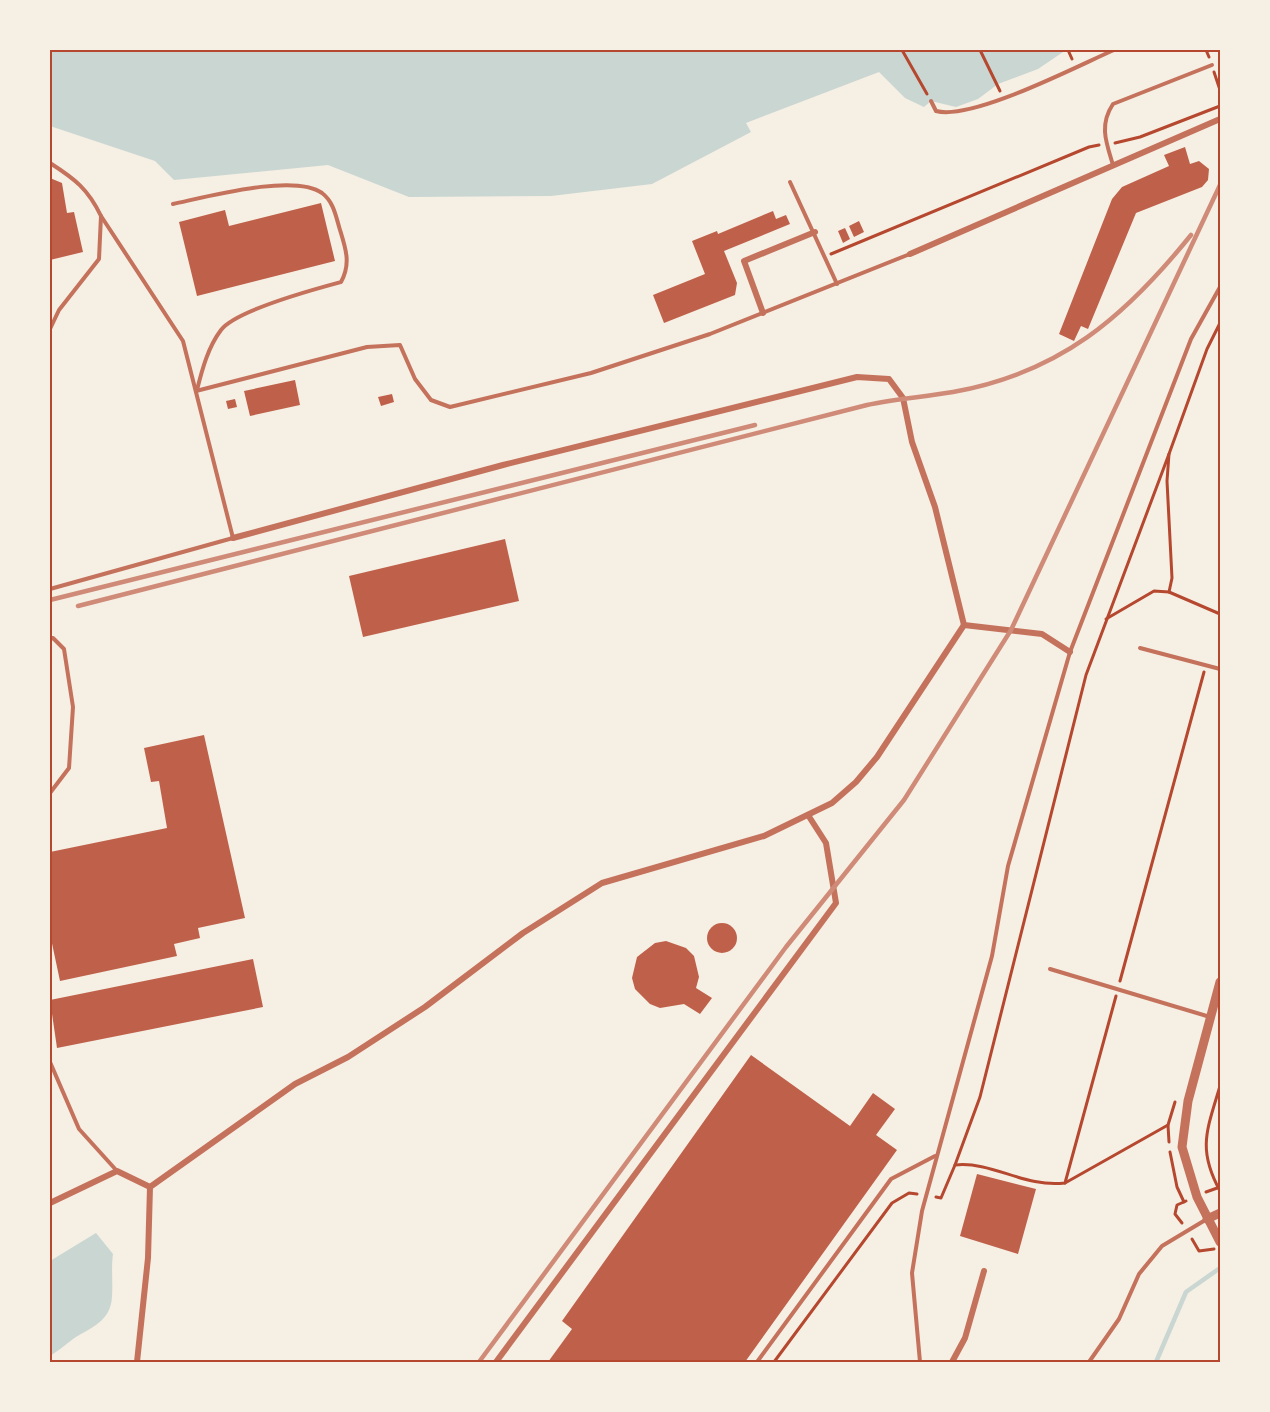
<svg xmlns="http://www.w3.org/2000/svg" width="1270" height="1412" viewBox="0 0 1270 1412" font-family="Cabin,sans-serif">
  <rect width="100%" height="100%" fill="#f6efe4"/>
  <g fill="#c9d6d2">
    <path d="M50,50H1066L1038,69L998,84L978,99L956,107L931,101L924,107L905,98L879,72L746,123L751,132L652,184L551,196L409,197L328,165L174,180L155,161L50,126Z"/>
    <path d="M96,1233L113,1254C111,1269 113,1282 112,1296C111,1322 91,1327 73,1339C65,1345 58,1351 50,1356V1261Z"/>
  </g>
  <g fill="none" stroke-linecap="round" stroke-linejoin="round">
    <path stroke="#c9d6d2" stroke-width="4.5" d="M1156,1362L1186,1292L1220,1268"/>
  </g>
  <g fill="#bf614a">
    <path d="M1185,147L1190,164L1199,161L1209,169L1208,180L1202,187L1136,213L1088,329L1081,326L1074,341L1059,334L1112,199L1122,187L1169,166L1164,155Z"/>
    <path d="M50,178L62,183L67,213L74,212L83,252L50,260Z"/>
    <path d="M321,203L335,261L197,296L179,222L225,210L229,226Z"/>
    <path d="M773,211L776,219L786,215L790,224L724,251L737,283L735,295L664,323L653,295L705,274L692,241L717,231L718,234Z"/>
    <path d="M859,221L864,232L854,237L849,226Z"/>
    <path d="M845,228L850,239L843,243L838,231Z"/>
    <path d="M295,380L300,405L250,416L244,391Z"/>
    <path d="M392,394L394,402L381,406L378,397Z"/>
    <path d="M235,399L237,407L228,409L226,401Z"/>
    <path d="M505,539L519,601L363,637L349,576Z"/>
    <path d="M204,735L245,918L198,928L200,938L174,944L177,956L60,981L50,934V852L167,828L159,781L151,782L144,748Z"/>
    <circle cx="722" cy="938" r="15"/>
    <path d="M666,941L686,948L694,956L699,977L696,988L712,998L700,1014L684,1004L660,1008L650,1004L635,989L632,978L637,957L655,943Z"/>
    <path d="M253,959L263,1007L57,1048L50,1000Z"/>
    <path d="M751,1055L850,1126L873,1093L895,1109L876,1135L897,1150L745,1362H548L572,1329L562,1321Z"/>
    <path d="M977,1174L1036,1189L1018,1254L960,1236Z"/>
  </g>
  <g fill="none" stroke-linecap="round" stroke-linejoin="round">
    <g stroke="#b5482f" stroke-width="3">
      <path d="M902,50L927,94"/>
      <path d="M980,50L1000,91"/>
      <path d="M1068,50L1072,59"/>
      <path d="M1206,50L1209,57"/>
      <path d="M1214,72L1220,90"/>
      <path d="M1115,143L1140,137L1220,106"/>
      <path d="M831,254L1089,147L1099,145"/>
      <path d="M1220,323L1207,349L1169,454L1167,481L1172,578L1169,592L1220,614"/>
      <path d="M1106,619L1154,591L1169,592"/>
      <path d="M1120,981L1204,672"/>
      <path d="M1220,1086C1207,1130 1197,1149 1220,1191"/>
      <path d="M1169,1142L1168,1125L1175,1102"/>
      <path d="M1170,1152L1177,1187L1184,1202"/>
      <path d="M955,1165L980,1097L1086,675L1169,454"/>
      <path d="M1065,1183L1168,1125"/>
      <path d="M1206,1192L1220,1187"/>
      <path d="M936,1197L941,1198L955,1165C993,1161 1024,1188 1065,1183L1116,996"/>
      <path d="M1182,1223L1175,1214L1177,1205L1186,1201"/>
      <path d="M1192,1239L1199,1251L1214,1249"/>
      <path d="M774,1362L892,1203L909,1193L917,1194"/>
    </g>
    <g stroke="#c5725c" stroke-width="4">
      <path d="M931,101L936,111C972,121 1077,66 1114,50"/>
      <path d="M50,163C75,179 88,189 101,216L183,341L233,538L50,589"/>
      <path d="M1113,165C1106,142 1099,125 1113,104L1212,65"/>
      <path d="M790,182L837,284"/>
      <path d="M173,204C206,197 294,173 322,193C334,202 336,217 340,230C346,249 351,264 341,282C315,289 236,310 221,330C208,347 202,370 197,390"/>
      <path d="M50,329L59,310L99,259L101,216"/>
      <path d="M196,391L367,347L400,345L415,379L431,400L450,407L591,373L710,334L910,254"/>
      <path d="M50,639L53,638L64,649L73,707L69,768L50,793"/>
      <path d="M1140,648L1220,669"/>
      <path d="M1050,969L1210,1017"/>
      <path d="M50,1062L79,1129L117,1171"/>
      <path d="M757,1362L891,1179L935,1156"/>
      <path d="M920,1362L912,1273L922,1211L992,956L1008,866L1070,652L1191,339L1220,287"/>
      <path d="M1089,1362L1119,1319L1139,1274L1162,1246L1207,1219"/>
    </g>
    <g stroke="#c5725c" stroke-width="6">
      <path d="M910,254L1220,119"/>
      <path d="M763,313L744,261L815,232"/>
      <path d="M233,538L503,465L857,377L889,379L903,398L912,442L935,507L964,625L1042,634L1070,652"/>
      <path d="M150,1187L295,1084L348,1057L425,1007L523,933L602,883L764,836L832,803L856,782L877,757L964,625"/>
      <path d="M50,1203L117,1171L150,1187L148,1258L137,1362"/>
      <path d="M496,1362L836,903L826,843L808,815"/>
      <path d="M952,1362L965,1338L984,1271"/>
    </g>
    <g stroke="#c5725c" stroke-width="9">
      <path d="M1220,982L1188,1101L1182,1147L1197,1197L1220,1242"/>
      <path d="M1207,1219L1220,1213"/>
    </g>
    <g stroke="#cf8b77" stroke-width="4.5">
      <path d="M50,600L755,425"/>
      <path d="M78,606L867,405C895,399 924,397 953,392C1060,373 1125,317 1191,235"/>
      <path d="M479,1362L786,947L904,800L1011,630L1220,185"/>
    </g>
  </g>
  <rect width="1270" height="1412" fill="none" stroke="#f6efe4" stroke-width="102"/>
  <rect x="51" y="51" width="1168" height="1310" fill="none" stroke="#b5482f" stroke-width="2"/>
</svg>
